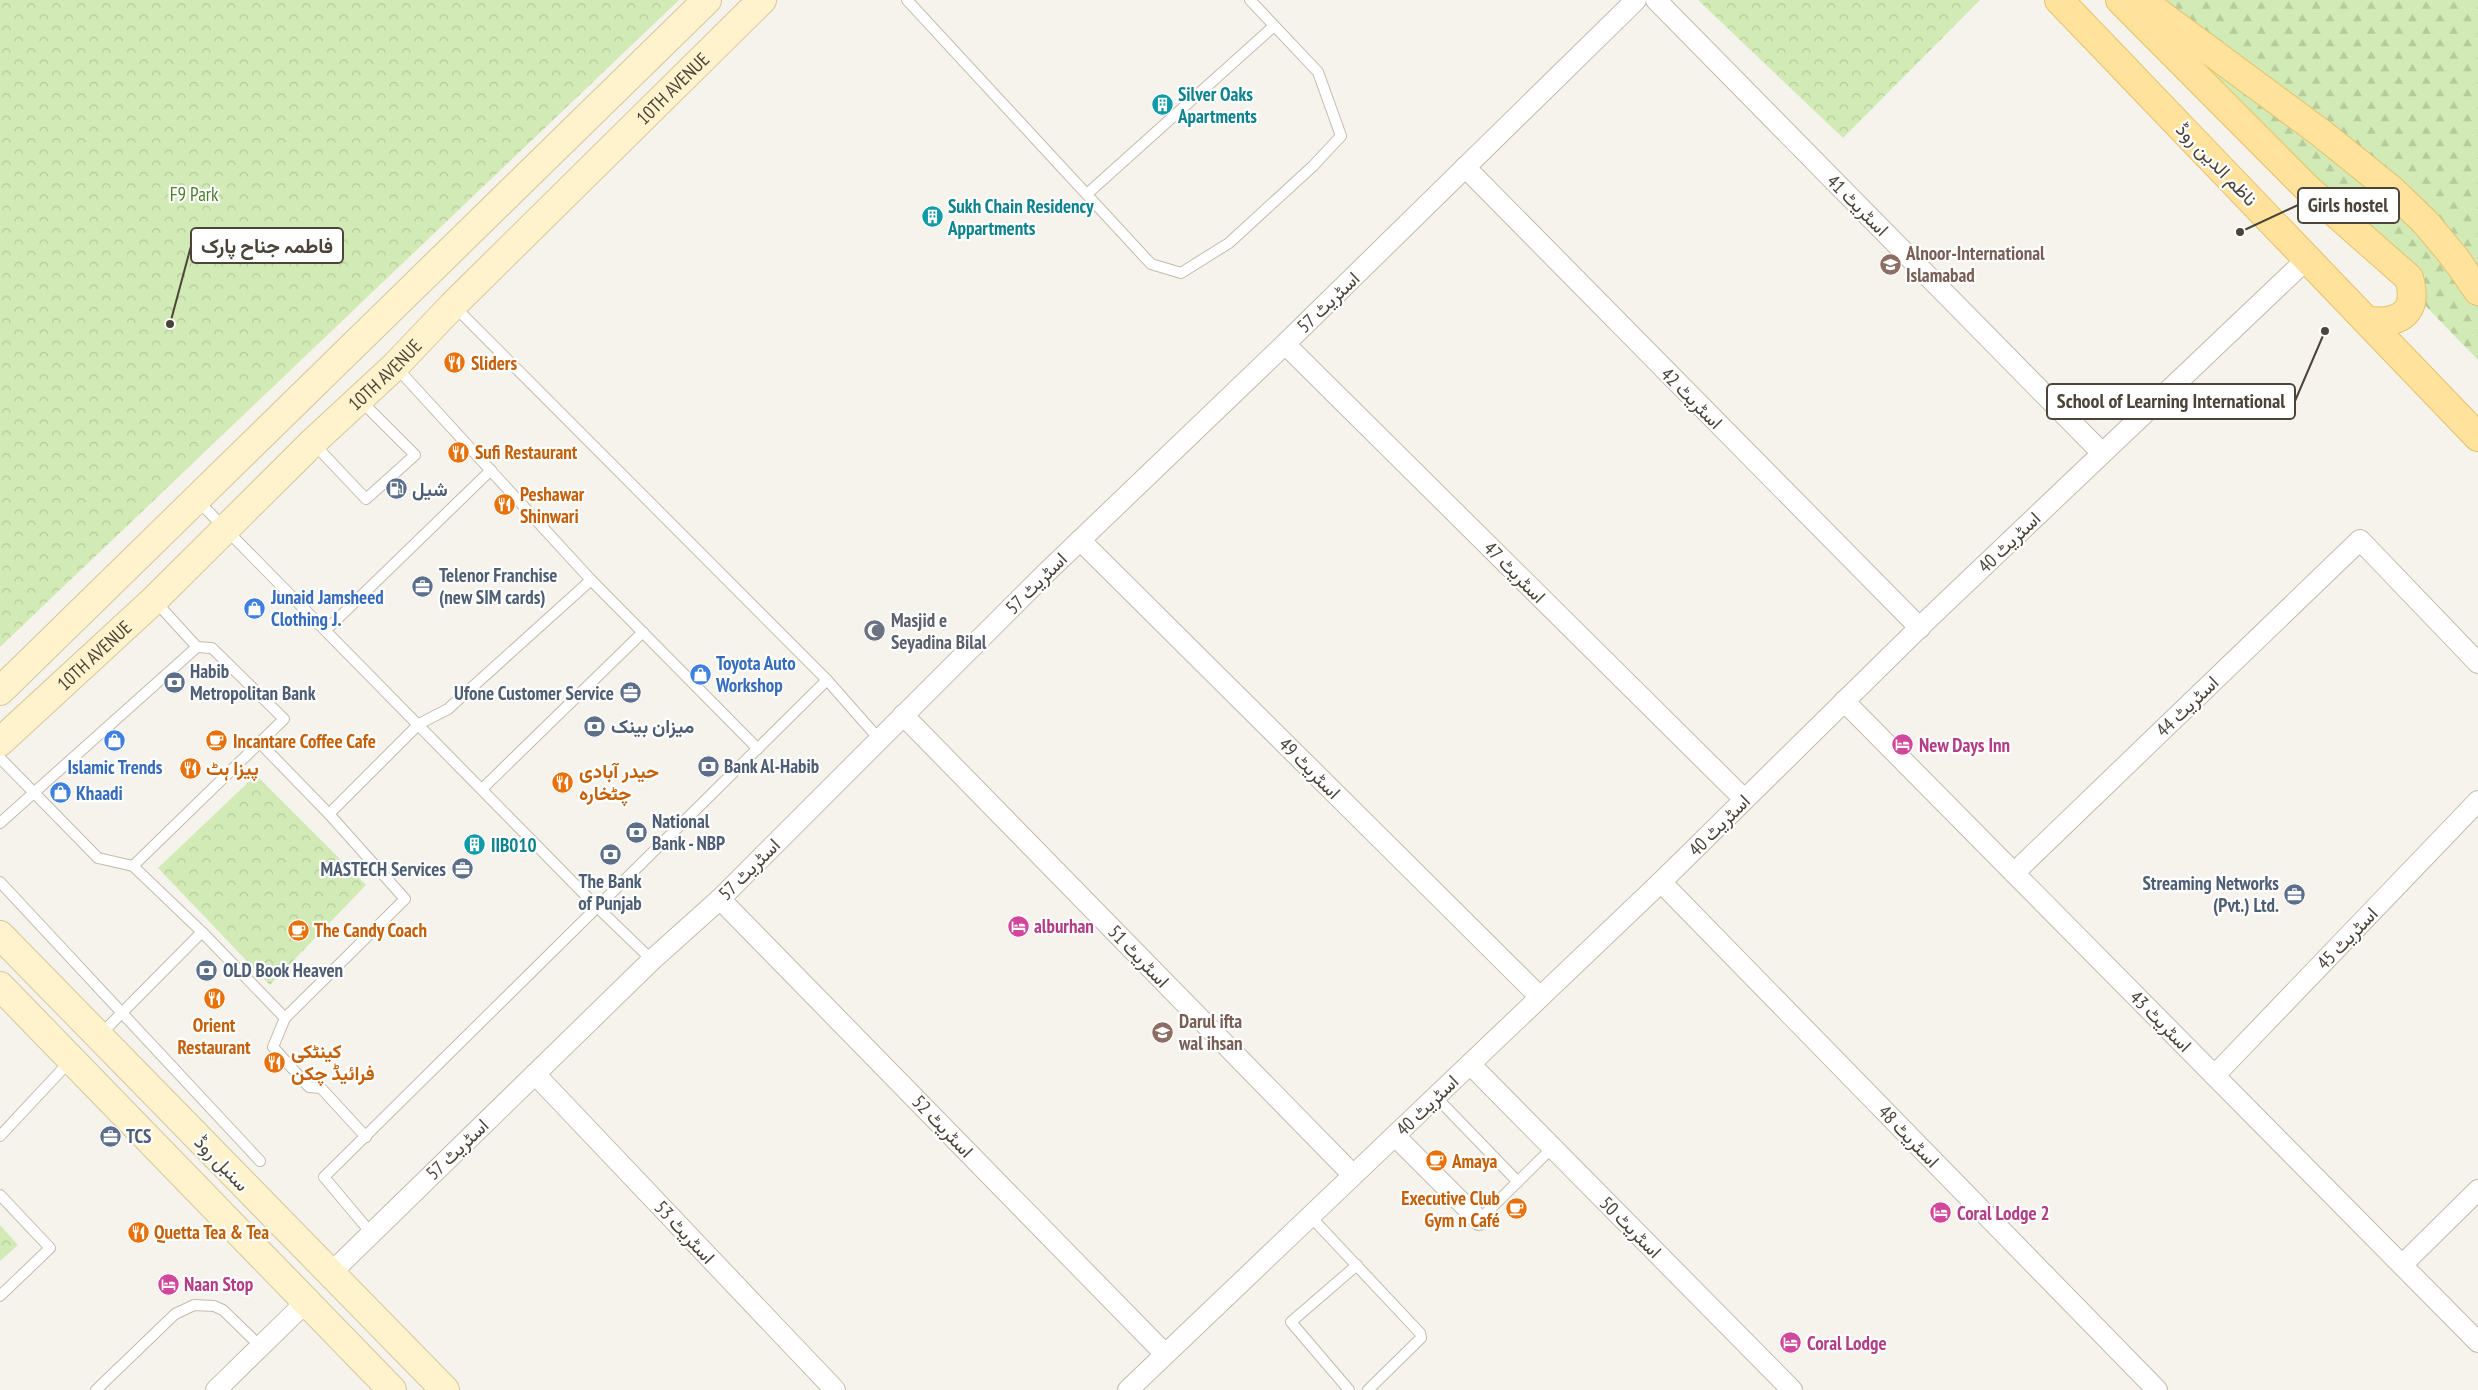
<svg xmlns="http://www.w3.org/2000/svg" width="2478" height="1390" viewBox="0 0 2478 1390" font-family="'PT Sans Narrow',Vazirmatn,sans-serif">
  <defs>
    <pattern id="forest-firs" width="22" height="20" patternUnits="userSpaceOnUse" patternTransform="scale(1.25)"><rect width="22" height="20" fill="#d2eab5"/><path d="M5 1l3.5 6h-7zM16 11l3.5 6h-7z" fill="#b6ca9c"/></pattern>
    <pattern id="park-crowns" width="20" height="18" patternUnits="userSpaceOnUse" patternTransform="scale(1.25)"><rect width="20" height="18" fill="#d2eab5"/><path d="M2 6a3 3 0 1 1 6 0M12 15a3 3 0 1 1 6 0" fill="none" stroke="#b6ca9c"/></pattern>
  </defs>
  <rect width="100%" height="100%" fill="#f6f3ec"/>
  <path fill="url(#forest-firs)" d="M2128,0H2478V360Z"/>
  <g fill="url(#park-crowns)">
    <path d="M0,0H679L0,647Z"/>
    <path d="M1698,0H1980L1843,138Z"/>
    <path d="M256,775L366,885L270,985L158,868Z"/>
    <path d="M0,1225L18,1245L0,1261Z"/>
  </g>
  <g fill="none" stroke-linecap="round" stroke-linejoin="round">
    <defs>
      <g id="lane">
        <path d="M907,0L1151,264L1181,273L1229,243L1313,166L1341,136L1318,72L1250,0"/>
        <path d="M1087,194L1274,26"/>
        <path d="M454,306L827,680L879,739"/>
        <path d="M396,367L591,580"/>
        <path d="M313,443L366,499L415,455L360,400"/>
        <path d="M197,500L598,908L652,960"/>
        <path d="M326,630L491,470"/>
        <path d="M260,743L329,814L405,899L285,1018L273,1047L309,1087L321,1088L366,1137"/>
        <path d="M0,758L98,858L133,866L202,932L285,1018"/>
        <path d="M482,789L643,632"/>
        <path d="M329,814L419,724L448,709L591,580L758,749"/>
        <path d="M0,823L197,647L155,601"/>
        <path d="M133,866L284,719L212,648L197,647"/>
        <path d="M0,882L260,1161"/>
        <path d="M99,1036L202,932"/>
        <path d="M1435,1096L1518,1182"/>
        <path d="M0,1136L71,1060"/>
        <path d="M0,1195L50,1248L0,1296"/>
        <path d="M1310,1216L1420,1333L1421,1338L1368,1390"/>
        <path d="M1479,1220L1552,1148"/>
        <path d="M371,1233L324,1177L827,680"/>
        <path d="M96,1390L175,1314L194,1305L214,1306L223,1310L260,1346"/>
        <path d="M1349,1390L1291,1322L1357,1265"/>
      </g>
      <g id="street">
        <path d="M1656,0L2102,453"/>
        <path d="M1465,167L1920,628"/>
        <path d="M1285,344L1744,799"/>
        <path d="M1080,540L1540,997"/>
        <path d="M1844,701L2478,1342"/>
        <path d="M903,715L1353,1175"/>
        <path d="M2014,873L2360,540L2478,663"/>
        <path d="M1661,882L2157,1390"/>
        <path d="M720,899L1165,1354"/>
        <path d="M1470,1064L1792,1390"/>
        <path d="M535,1074L835,1390"/>
        <path d="M2215,1075L2478,801"/>
        <path d="M1395,1136L1479,1220"/>
        <path d="M2403,1264L2478,1190"/>
        <path d="M331,1273L652,960L720,899L1047,572L1285,344L1636,0"/>
        <path d="M216,1390L306,1302"/>
        <path d="M1128,1390L1661,882L1926,621L2308,258"/>
      </g>
      <g id="secondary">
        <path d="M0,691L707,0"/>
        <path id="s1" d="M0,742L154,600L313,442L395,366L453,305L762,0"/>
        <path d="M0,935L445,1390"/>
        <path d="M0,986L392,1390"/>
      </g>
      <g id="primary">
        <path d="M2059,0L2478,437"/>
        <path d="M2120,0L2308,189L2409,278C2419,313 2400,324 2368,321"/>
        <path d="M2141,0L2321,133L2393,191L2426,223L2455,258L2478,291"/>
      </g>
    </defs>
    <use href="#lane" stroke="#c2bbae" stroke-width="12"/>
    <use href="#street" stroke="#c2bbae" stroke-width="22"/>
    <use href="#secondary" stroke="#d6c79b" stroke-width="30"/>
    <use href="#primary" stroke="#e6c16a" stroke-width="30"/>
    <use href="#lane" stroke="#fff" stroke-width="10"/>
    <use href="#street" stroke="#fff" stroke-width="20"/>
    <use href="#secondary" stroke="#fff3cd" stroke-width="28"/>
    <use href="#primary" stroke="#ffe39c" stroke-width="28"/>
  </g>
  <defs>
    <symbol id="building-disc" viewBox="-11 -11 22 22"><circle r="9.5" fill="#0f9aa8" stroke="#fff"/><path d="M-4-6H4V6H1V3H-1V6H-4ZM-2.5-4.3h1.7v1.8h-1.7ZM.8-4.3h1.7v1.8H.8ZM-2.5-1h1.7V.8h-1.7ZM.8-1h1.7V.8H.8Z" fill="#fff"/></symbol>
    <symbol id="school-disc" viewBox="-11 -11 22 22"><circle r="9.5" fill="#8d6e63" stroke="#fff"/><path d="M0-5L7-2L0 1L-7-2ZM-4 1L0 2.5L4 1V4Q0 6-4 4Z" fill="#fff"/></symbol>
    <symbol id="restaurant-disc" viewBox="-11 -11 22 22"><circle r="9.5" fill="#e8710a" stroke="#fff"/><path d="M-5-6h1v4h1v-4h1v4h1v-4h1v5L-1.5 .5V6h-2V.5L-5-1ZM5-6V6H3V1.5H1.5Q1.5-4 5-6Z" fill="#fff"/></symbol>
    <symbol id="fuel-disc" viewBox="-11 -11 22 22"><circle r="9.5" fill="#5c6f8a" stroke="#fff"/><path d="M-5.5-6h7V0h2V4h1.3V-2.5L3-4.5l.8-.8L6-3V5H2.5V1h-1V6h-7ZM-4.2-4.7v3.2H.2V-4.7Z" fill="#fff"/></symbol>
    <symbol id="office-disc" viewBox="-11 -11 22 22"><circle r="9.5" fill="#5c6f8a" stroke="#fff"/><path d="M-6-3h4V-5.5h4V-3h4V5H-6ZM-1-4.5V-3h2v-1.5ZM-6 0V1H6V0Z" fill="#fff"/></symbol>
    <symbol id="shop-disc" viewBox="-11 -11 22 22"><circle r="9.5" fill="#3f7fe0" stroke="#fff"/><path d="M-5-2.5h2.3a2.7 3.5 0 0 1 5.4 0H5L5.5 6h-11ZM-1.5-2.5h3a1.5 2.3 0 0 0-3 0Z" fill="#fff"/></symbol>
    <symbol id="mosque-disc" viewBox="-11 -11 22 22"><circle r="9.5" fill="#6b7280" stroke="#fff"/><path d="M3.5-4.9A6 6 0 1 0 3.5 4.9A5 5 0 1 1 3.5-4.9Z" fill="#fff"/></symbol>
    <symbol id="bank-disc" viewBox="-11 -11 22 22"><circle r="9.5" fill="#5c6f8a" stroke="#fff"/><path d="M-6-4H6V4H-6ZM0-2.3a2.3 2.3 0 1 0 0 4.6a2.3 2.3 0 1 0 0-4.6Z" fill="#fff"/></symbol>
    <symbol id="cafe-disc" viewBox="-11 -11 22 22"><circle r="9.5" fill="#e8710a" stroke="#fff"/><path d="M-5.5-4.5H6V0H3Q3 3.5 0 3.5H-2.5Q-5.5 3.5-5.5 0ZM3-3.2v2h1.7v-2ZM-6 4.5H4V6H-6Z" fill="#fff"/></symbol>
    <symbol id="hotel-disc" viewBox="-11 -11 22 22"><circle r="9.5" fill="#d1479c" stroke="#fff"/><path d="M-6-4.5h1.5V1H6V5H4.5V3h-9V5H-6ZM-4 0a1.8 1.8 0 1 1 3.6 0ZM.5 0V-2.5h3Q6-2.5 6 0Z" fill="#fff"/></symbol>
  </defs>
  <g fill-rule="evenodd">
    <use href="#building-disc" x="1150" y="92" width="25" height="25"/>
    <use href="#building-disc" x="920" y="204" width="25" height="25"/>
    <use href="#school-disc" x="1878" y="252" width="25" height="25"/>
    <use href="#restaurant-disc" x="442" y="350" width="25" height="25"/>
    <use href="#restaurant-disc" x="446" y="440" width="25" height="25"/>
    <use href="#fuel-disc" x="384" y="476" width="25" height="25"/>
    <use href="#restaurant-disc" x="492" y="492" width="25" height="25"/>
    <use href="#office-disc" x="410" y="574" width="25" height="25"/>
    <use href="#shop-disc" x="242" y="596" width="25" height="25"/>
    <use href="#mosque-disc" x="862" y="618" width="25" height="25"/>
    <use href="#shop-disc" x="688" y="662" width="25" height="25"/>
    <use href="#bank-disc" x="162" y="670" width="25" height="25"/>
    <use href="#office-disc" x="618" y="680" width="25" height="25"/>
    <use href="#bank-disc" x="582" y="714" width="25" height="25"/>
    <use href="#shop-disc" x="102" y="728" width="25" height="25"/>
    <use href="#cafe-disc" x="204" y="728" width="25" height="25"/>
    <use href="#hotel-disc" x="1890" y="732" width="25" height="25"/>
    <use href="#bank-disc" x="696" y="754" width="25" height="25"/>
    <use href="#restaurant-disc" x="178" y="756" width="25" height="25"/>
    <use href="#restaurant-disc" x="550" y="770" width="25" height="25"/>
    <use href="#shop-disc" x="48" y="780" width="25" height="25"/>
    <use href="#bank-disc" x="624" y="820" width="25" height="25"/>
    <use href="#building-disc" x="462" y="832" width="25" height="25"/>
    <use href="#bank-disc" x="598" y="842" width="25" height="25"/>
    <use href="#office-disc" x="450" y="856" width="25" height="25"/>
    <use href="#office-disc" x="2282" y="882" width="25" height="25"/>
    <use href="#hotel-disc" x="1006" y="914" width="25" height="25"/>
    <use href="#cafe-disc" x="286" y="918" width="25" height="25"/>
    <use href="#bank-disc" x="194" y="958" width="25" height="25"/>
    <use href="#restaurant-disc" x="202" y="986" width="25" height="25"/>
    <use href="#school-disc" x="1150" y="1020" width="25" height="25"/>
    <use href="#restaurant-disc" x="262" y="1050" width="25" height="25"/>
    <use href="#office-disc" x="98" y="1124" width="25" height="25"/>
    <use href="#cafe-disc" x="1424" y="1148" width="25" height="25"/>
    <use href="#cafe-disc" x="1504" y="1196" width="25" height="25"/>
    <use href="#hotel-disc" x="1928" y="1200" width="25" height="25"/>
    <use href="#restaurant-disc" x="126" y="1220" width="25" height="25"/>
    <use href="#hotel-disc" x="156" y="1272" width="25" height="25"/>
    <use href="#hotel-disc" x="1778" y="1330" width="25" height="25"/>
  </g>
  <g text-anchor="middle" stroke-width="4.5" stroke-linejoin="round" paint-order="stroke">
    <g font-size="19" fill="#4b4439" stroke="#fff">
      <text dy="7" stroke="none"><textPath href="#s1" startOffset="938">10TH AVENUE</textPath></text>
      <text transform="translate(2217 164) rotate(46)" y="7">ناظم الدین روڈ</text>
      <text transform="translate(1858 205) rotate(45)" y="7">اسٹریٹ 41</text>
      <text transform="translate(1328 302) rotate(-44)" y="7">اسٹریٹ 57</text>
      <text dy="7" stroke="none"><textPath href="#s1" startOffset="532">10TH AVENUE</textPath></text>
      <text transform="translate(1692 398) rotate(45)" y="7">اسٹریٹ 42</text>
      <text transform="translate(2009 542) rotate(-44)" y="7">اسٹریٹ 40</text>
      <text transform="translate(1515 572) rotate(45)" y="7">اسٹریٹ 47</text>
      <text transform="translate(1036 583) rotate(-45)" y="7">اسٹریٹ 57</text>
      <text dy="7" stroke="none"><textPath href="#s1" startOffset="128">10TH AVENUE</textPath></text>
      <text transform="translate(2187 706) rotate(-44)" y="7">اسٹریٹ 44</text>
      <text transform="translate(1310 768) rotate(45)" y="7">اسٹریٹ 49</text>
      <text transform="translate(1719 825) rotate(-45)" y="7">اسٹریٹ 40</text>
      <text transform="translate(749 869) rotate(-45)" y="7">اسٹریٹ 57</text>
      <text transform="translate(2347 938) rotate(-46)" y="7">اسٹریٹ 45</text>
      <text transform="translate(1139 956) rotate(46)" y="7">اسٹریٹ 51</text>
      <text transform="translate(2161 1021) rotate(45)" y="7">اسٹریٹ 43</text>
      <text transform="translate(1427 1105) rotate(-44)" y="7">اسٹریٹ 40</text>
      <text transform="translate(943 1126) rotate(46)" y="7">اسٹریٹ 52</text>
      <text transform="translate(1909 1136) rotate(46)" y="7">اسٹریٹ 48</text>
      <text transform="translate(457 1149) rotate(-44)" y="7">اسٹریٹ 57</text>
      <text transform="translate(222 1163) rotate(46)" y="7">سنبل روڈ</text>
      <text transform="translate(1631 1227) rotate(45)" y="7">اسٹریٹ 50</text>
      <text transform="translate(685 1232) rotate(47)" y="7">اسٹریٹ 53</text>
    </g>
    <g font-size="19" font-weight="bold" fill="#0d838f" stroke="#fff" text-anchor="start">
      <text x="1178" y="101">Silver Oaks<tspan x="1178" dy="22">Apartments</tspan></text>
      <text x="948" y="213">Sukh Chain Residency<tspan x="948" dy="22">Appartments</tspan></text>
      <text x="491" y="852">IIB010</text>
    </g>
    <g font-size="19" fill="#4a7f2a" stroke="#fff">
      <text x="194" y="201">F9 Park</text>
    </g>
    <g font-size="19" font-weight="bold" fill="#785e54" stroke="#fff" text-anchor="start">
      <text x="1906" y="260">Alnoor-International<tspan x="1906" dy="22">Islamabad</tspan></text>
      <text x="1179" y="1028">Darul ifta<tspan x="1179" dy="22">wal ihsan</tspan></text>
    </g>
    <g font-size="19" font-weight="bold" fill="#c56008" stroke="#fff" text-anchor="start">
      <text x="471" y="370">Sliders</text>
      <text x="475" y="459">Sufi Restaurant</text>
      <text x="520" y="501">Peshawar<tspan x="520" dy="22">Shinwari</tspan></text>
      <text x="233" y="748">Incantare Coffee Cafe</text>
      <text x="206" y="775">پیزا ہٹ</text>
      <text x="579" y="778">حیدر آبادی<tspan x="579" dy="22">چٹخارہ</tspan></text>
      <text x="314" y="937">The Candy Coach</text>
      <text x="214" y="1032" text-anchor="middle">Orient<tspan x="214" dy="22">Restaurant</tspan></text>
      <text x="291" y="1058">کینٹکی<tspan x="291" dy="22">فرائیڈ چکن</tspan></text>
      <text x="1452" y="1168">Amaya</text>
      <text x="1500" y="1205" text-anchor="end">Executive Club<tspan x="1500" dy="22">Gym n Café</tspan></text>
      <text x="154" y="1239">Quetta Tea &amp; Tea</text>
    </g>
    <g font-size="19" font-weight="bold" fill="#4e5e75" stroke="#fff" text-anchor="start">
      <text x="412" y="496">شیل</text>
      <text x="439" y="582">Telenor Franchise<tspan x="439" dy="22">(new SIM cards)</tspan></text>
      <text x="190" y="678">Habib<tspan x="190" dy="22">Metropolitan Bank</tspan></text>
      <text x="614" y="700" text-anchor="end">Ufone Customer Service</text>
      <text x="611" y="733">میزان بینک</text>
      <text x="724" y="773">Bank Al-Habib</text>
      <text x="652" y="828">National<tspan x="652" dy="22">Bank - NBP</tspan></text>
      <text x="446" y="876" text-anchor="end">MASTECH Services</text>
      <text x="610" y="888" text-anchor="middle">The Bank<tspan x="610" dy="22">of Punjab</tspan></text>
      <text x="2279" y="890" text-anchor="end">Streaming Networks<tspan x="2279" dy="22">(Pvt.) Ltd.</tspan></text>
      <text x="223" y="977">OLD Book Heaven</text>
      <text x="126" y="1143">TCS</text>
    </g>
    <g font-size="19" font-weight="bold" fill="#366cbe" stroke="#fff" text-anchor="start">
      <text x="271" y="604">Junaid Jamsheed<tspan x="271" dy="22">Clothing J.</tspan></text>
      <text x="716" y="670">Toyota Auto<tspan x="716" dy="22">Workshop</tspan></text>
      <text x="115" y="774" text-anchor="middle">Islamic Trends</text>
      <text x="76" y="800">Khaadi</text>
    </g>
    <g font-size="19" font-weight="bold" fill="#5b616d" stroke="#fff" text-anchor="start">
      <text x="891" y="627">Masjid e<tspan x="891" dy="22">Seyadina Bilal</tspan></text>
    </g>
    <g font-size="19" font-weight="bold" fill="#b23c85" stroke="#fff" text-anchor="start">
      <text x="1919" y="752">New Days Inn</text>
      <text x="1034" y="933">alburhan</text>
      <text x="1957" y="1220">Coral Lodge 2</text>
      <text x="184" y="1291">Naan Stop</text>
      <text x="1807" y="1350">Coral Lodge</text>
    </g>
  </g>
  <path fill="none" stroke="#4b4439" stroke-width="2" d="M2240 232L2298 205M170 324L191 246M2325 331L2295 401"/>
  <g fill="#4b4439" stroke="#fff" stroke-width="2">
    <circle cx="2240" cy="232" r="5"/>
    <circle cx="170" cy="324" r="5"/>
    <circle cx="2325" cy="331" r="5"/>
  </g>
  <g fill="#fff" stroke="#4b4439" stroke-width="2">
    <rect x="2298" y="188" width="101" height="35" rx="5"/>
    <rect x="191" y="228" width="152" height="35" rx="5"/>
    <rect x="2047" y="384" width="248" height="35" rx="5"/>
  </g>
  <g font-size="20" text-anchor="middle" font-weight="bold" fill="#4b4439">
    <text x="2348" y="212">Girls hostel</text>
    <text x="267" y="253">فاطمہ جناح پارک</text>
    <text x="2171" y="408">School of Learning International</text>
  </g>
</svg>
